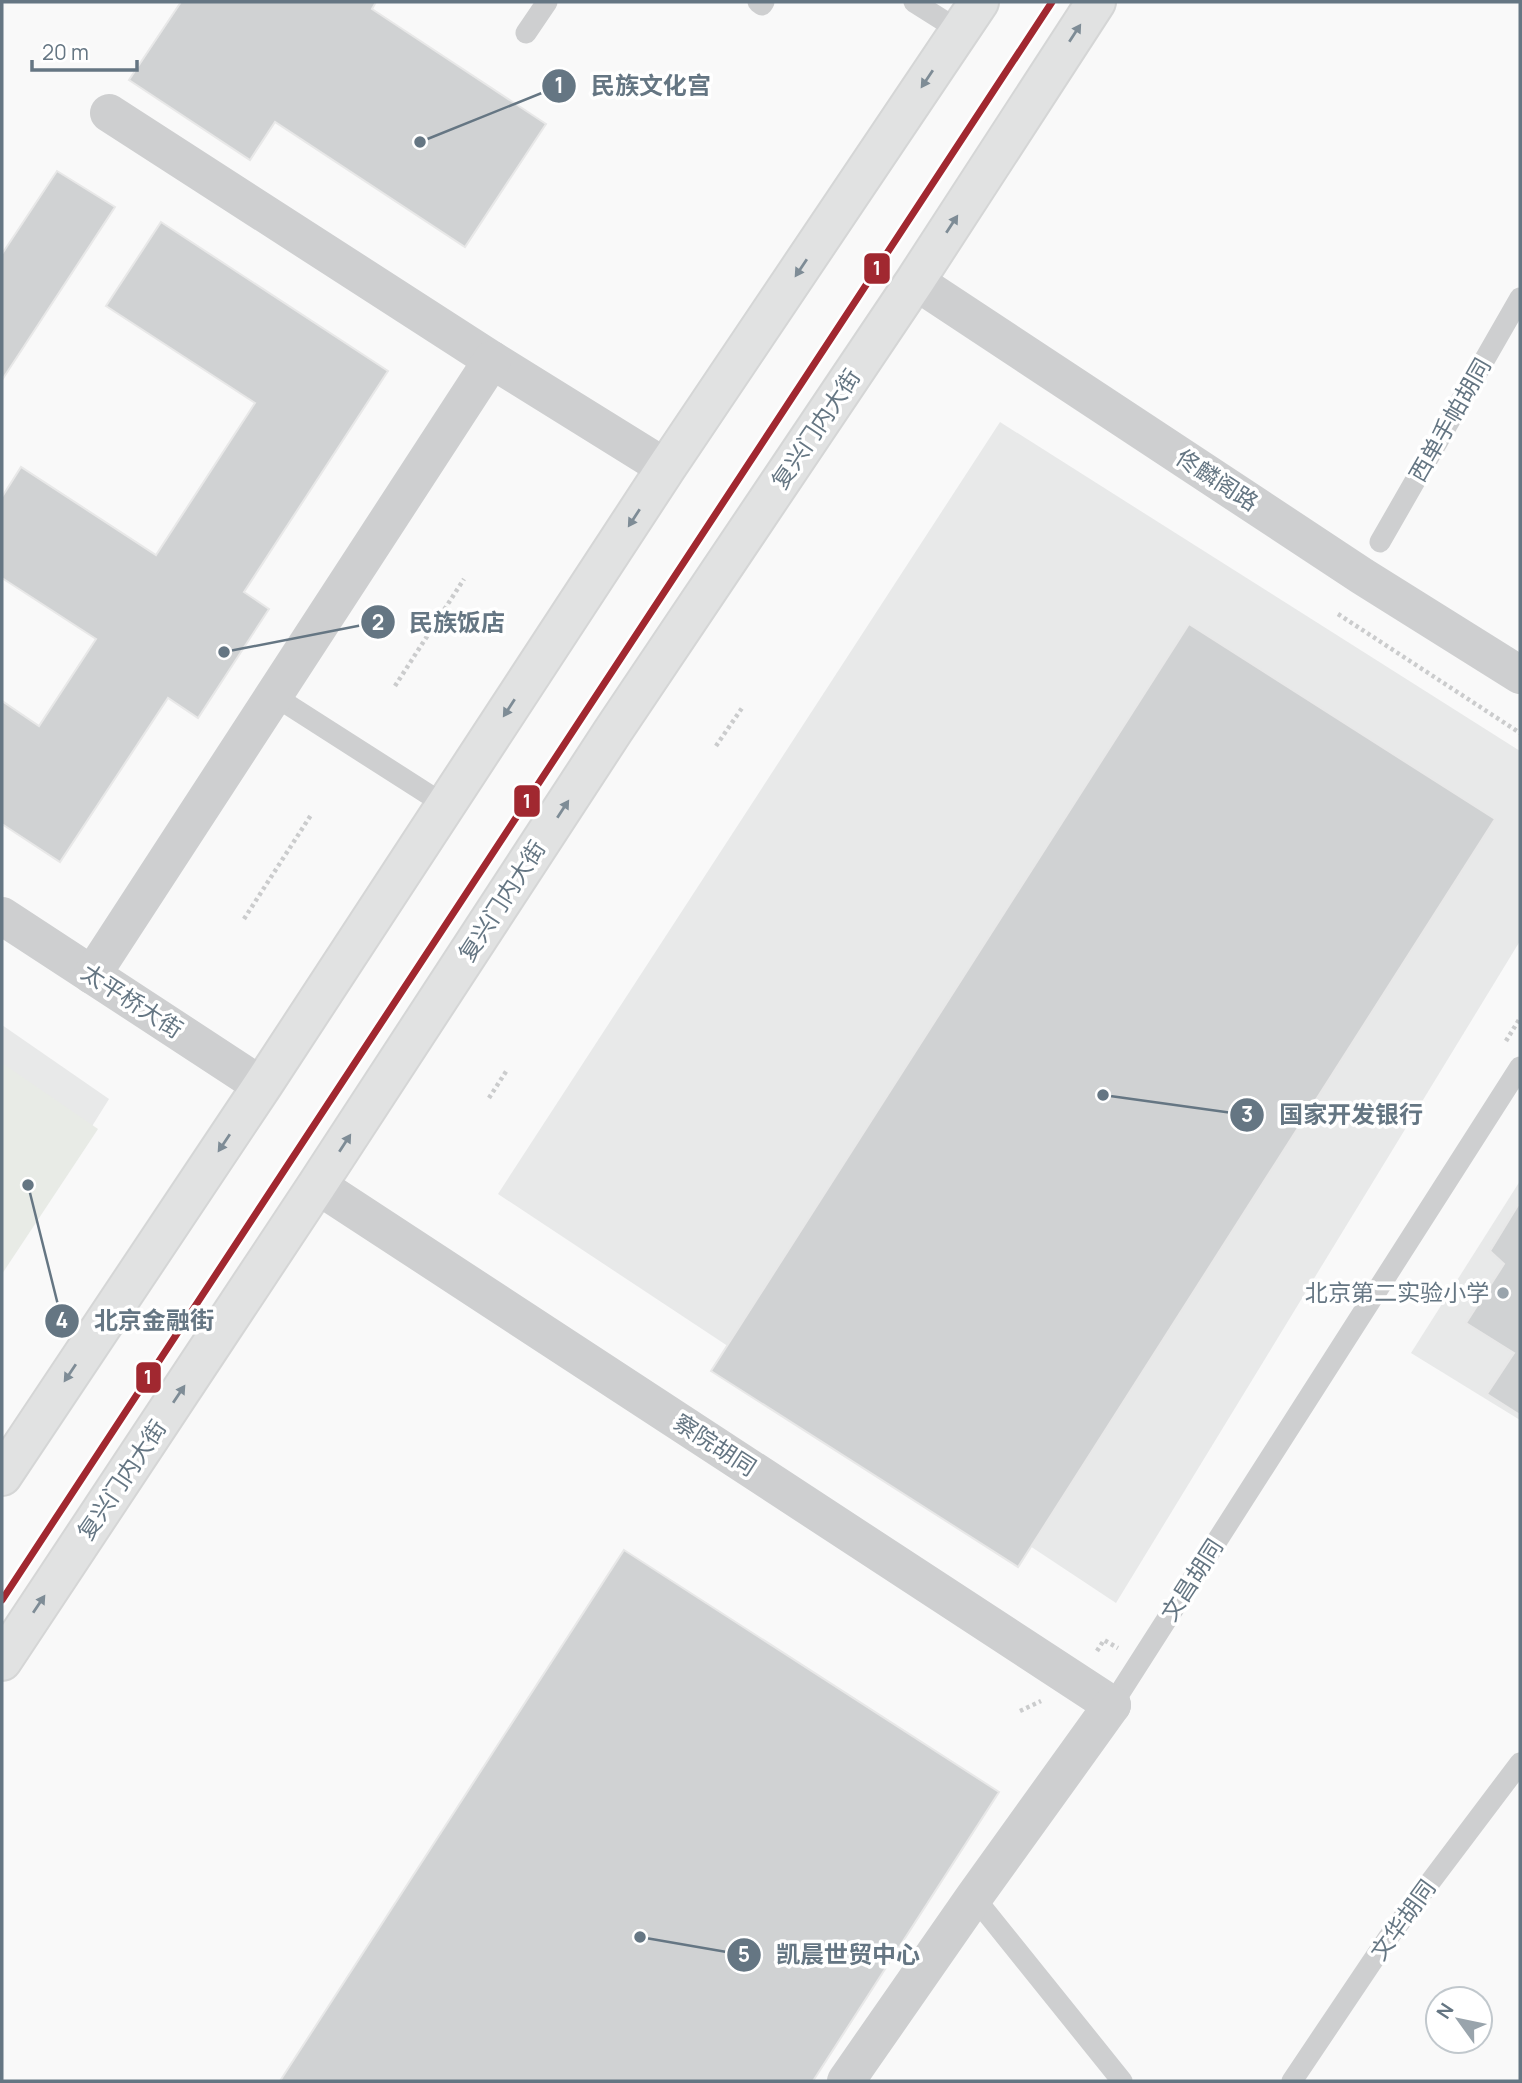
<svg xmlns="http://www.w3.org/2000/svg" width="1522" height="2083" viewBox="0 0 1522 2083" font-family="Manrope,'Noto Sans SC',sans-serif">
  <rect width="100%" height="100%" fill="#f9f9f9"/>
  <g fill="#e8e9e9">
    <path d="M1000,422L1520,751V941L1116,1603L498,1194Z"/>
    <path d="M2,1025L109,1099L2,1270Z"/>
    <path d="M1520,1181V1420L1411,1353Z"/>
  </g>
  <path fill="#e8ebe6" d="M2,1063L98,1129L2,1274Z"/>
  <g fill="#d0d2d3" stroke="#e8e8e8" stroke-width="2">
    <path d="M181,2H376L372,9L546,124L465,247L275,122L250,160L129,80Z"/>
    <path d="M57,171L115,207L2,380V254Z"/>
    <path d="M161,222L388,371L244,592L269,609L198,718L168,698L60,862L2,824V701L39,726L96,639L2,578V497L21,467L156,555L255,403L106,306Z"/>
    <path d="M1189,624L1495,819L1018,1567L711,1371Z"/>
    <path d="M1520,1202V1415L1487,1394L1514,1353L1466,1323L1504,1264L1490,1251Z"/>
    <path d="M624,1550L999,1792L813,2081H280Z"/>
  </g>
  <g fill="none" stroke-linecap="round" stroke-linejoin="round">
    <defs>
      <g id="trunk">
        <path d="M2,1476L262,1086L666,468L979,2"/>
        <path d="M2,1661L317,1185L613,731L915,281L1096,2"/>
      </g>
    </defs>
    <use href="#trunk" stroke="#d5d6d6" stroke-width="42"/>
    <g stroke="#cbcccd" stroke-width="4.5" stroke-dasharray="3.5 3.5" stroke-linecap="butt">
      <path d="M1338,614L1520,733"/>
      <path d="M395,686L464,579"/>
      <path d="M716,746L742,708"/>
      <path d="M244,919L311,815"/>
      <path d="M1506,1041L1520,1018"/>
      <path d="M489,1098L507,1070"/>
      <path d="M1097,1651L1104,1640L1118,1648"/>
      <path d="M1020,1711L1041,1701"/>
    </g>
    <g stroke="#cecfd0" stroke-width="21">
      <path d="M758,2L762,5L764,2"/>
      <path d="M914,2L960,31"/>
      <path d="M526,33L547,2"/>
      <path d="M1380,542L1520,298"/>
      <path d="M273,695L445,805"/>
      <path d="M1112,1705L1520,1067"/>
      <path d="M974,1897L1122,2081"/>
      <path d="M1292,2081L1388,1938L1520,1763"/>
    </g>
    <g stroke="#cecfd0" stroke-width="38">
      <path d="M109,113L492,360L666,468"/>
      <path d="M915,281L1362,576L1520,675"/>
      <path d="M2,916L262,1086"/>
      <path d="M92,975L492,360"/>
      <path d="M317,1185L1112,1705"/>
    </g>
    <path stroke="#cecfd0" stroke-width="38" d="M846,2081L974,1897L1112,1705"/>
    <use href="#trunk" stroke="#e1e2e2" stroke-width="38"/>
    <defs>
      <path id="metro-1" d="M2,1600L1052,2"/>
    </defs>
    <use href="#metro-1" stroke="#fff" stroke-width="12"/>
    <use href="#metro-1" stroke="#a12830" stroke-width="7"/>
  </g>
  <defs><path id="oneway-solid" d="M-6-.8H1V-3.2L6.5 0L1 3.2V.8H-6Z" transform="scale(1.75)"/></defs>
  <g fill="#7e8c96">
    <use href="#oneway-solid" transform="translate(1075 33) rotate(-57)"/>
    <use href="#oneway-solid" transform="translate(927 79) rotate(124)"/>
    <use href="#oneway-solid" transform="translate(952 224) rotate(-57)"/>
    <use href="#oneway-solid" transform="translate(801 268) rotate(124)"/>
    <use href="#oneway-solid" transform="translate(634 518) rotate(123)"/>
    <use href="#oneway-solid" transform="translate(509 708) rotate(123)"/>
    <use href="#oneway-solid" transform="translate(563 809) rotate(-57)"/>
    <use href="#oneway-solid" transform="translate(224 1143) rotate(124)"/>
    <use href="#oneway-solid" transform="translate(345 1143) rotate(-57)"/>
    <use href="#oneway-solid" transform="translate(70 1373) rotate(124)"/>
    <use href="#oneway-solid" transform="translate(179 1394) rotate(-56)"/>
    <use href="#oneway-solid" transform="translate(39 1604) rotate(-56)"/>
  </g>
  <circle fill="#99a4ac" stroke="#fff" stroke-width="2.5" cx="1503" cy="1293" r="7"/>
  <g text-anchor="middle" stroke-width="7" stroke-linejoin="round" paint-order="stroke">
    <g font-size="23" fill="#657683" stroke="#fff">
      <text transform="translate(1450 420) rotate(-60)" y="8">西单手帕胡同</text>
      <text transform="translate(816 429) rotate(-56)" y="8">复兴门内大街</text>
      <text transform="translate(1217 480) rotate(33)" y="8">佟麟阁路</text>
      <text transform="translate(502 901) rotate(-57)" y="8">复兴门内大街</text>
      <text transform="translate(132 1001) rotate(33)" y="8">太平桥大街</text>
      <text transform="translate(715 1445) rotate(33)" y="8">察院胡同</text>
      <text transform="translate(122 1480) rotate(-56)" y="8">复兴门内大街</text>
      <text transform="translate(1192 1580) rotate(-57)" y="8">文昌胡同</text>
      <text transform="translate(1403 1920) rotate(-54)" y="8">文华胡同</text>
    </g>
    <g font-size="23" fill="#657683" stroke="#fff" text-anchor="end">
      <text x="1489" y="1301">北京第二实验小学</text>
    </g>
  </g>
  <path fill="none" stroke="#657683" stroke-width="2.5" d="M420 142L559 86M224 652L378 622M1103 1095L1247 1115M28 1185L62 1321M640 1937L744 1955"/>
  <g fill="#657683" stroke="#fff" stroke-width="2.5">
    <circle cx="420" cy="142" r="7"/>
    <circle cx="224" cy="652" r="7"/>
    <circle cx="1103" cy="1095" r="7"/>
    <circle cx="28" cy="1185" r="7"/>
    <circle cx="640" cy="1937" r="7"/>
    <circle cx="559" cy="86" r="18"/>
    <circle cx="378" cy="622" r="18"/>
    <circle cx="1247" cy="1115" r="18"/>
    <circle cx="62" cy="1321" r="18"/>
    <circle cx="744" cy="1955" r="18"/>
  </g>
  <g font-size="21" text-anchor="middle" font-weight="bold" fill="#fff">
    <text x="559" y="93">1</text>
    <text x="378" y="630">2</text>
    <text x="1247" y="1122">3</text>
    <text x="62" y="1328">4</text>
    <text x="744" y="1962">5</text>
  </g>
  <g font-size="24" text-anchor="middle" font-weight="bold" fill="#657683" stroke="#fff" stroke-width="7" stroke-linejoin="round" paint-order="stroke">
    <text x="651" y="94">民族文化宫</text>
    <text x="457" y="631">民族饭店</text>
    <text x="1351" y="1123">国家开发银行</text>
    <text x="154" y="1329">北京金融街</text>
    <text x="848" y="1963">凯晨世贸中心</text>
  </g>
  <g stroke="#fff" stroke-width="2.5">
    <rect x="863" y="252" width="28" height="33" rx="7" fill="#a12830"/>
    <rect x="513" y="784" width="28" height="34" rx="7" fill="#a12830"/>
    <rect x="135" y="1361" width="27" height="33" rx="7" fill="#a12830"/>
  </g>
  <g font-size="19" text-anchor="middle" font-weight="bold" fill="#fff">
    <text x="877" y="275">1</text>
    <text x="527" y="808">1</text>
    <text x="148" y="1384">1</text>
  </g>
  <rect width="1522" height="2083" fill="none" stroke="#657683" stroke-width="7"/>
  <g transform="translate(1459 2020) rotate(303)"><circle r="33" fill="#ffffff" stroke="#c1c8cd" stroke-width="2"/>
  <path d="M0-5L12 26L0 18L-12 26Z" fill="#99a4ac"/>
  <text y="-10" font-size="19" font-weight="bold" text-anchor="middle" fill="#657683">N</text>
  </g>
  <path d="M32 60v10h105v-10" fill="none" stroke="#657683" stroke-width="3.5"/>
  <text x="42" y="60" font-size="21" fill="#657683" stroke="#ffffff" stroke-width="5" paint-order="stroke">20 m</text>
</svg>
